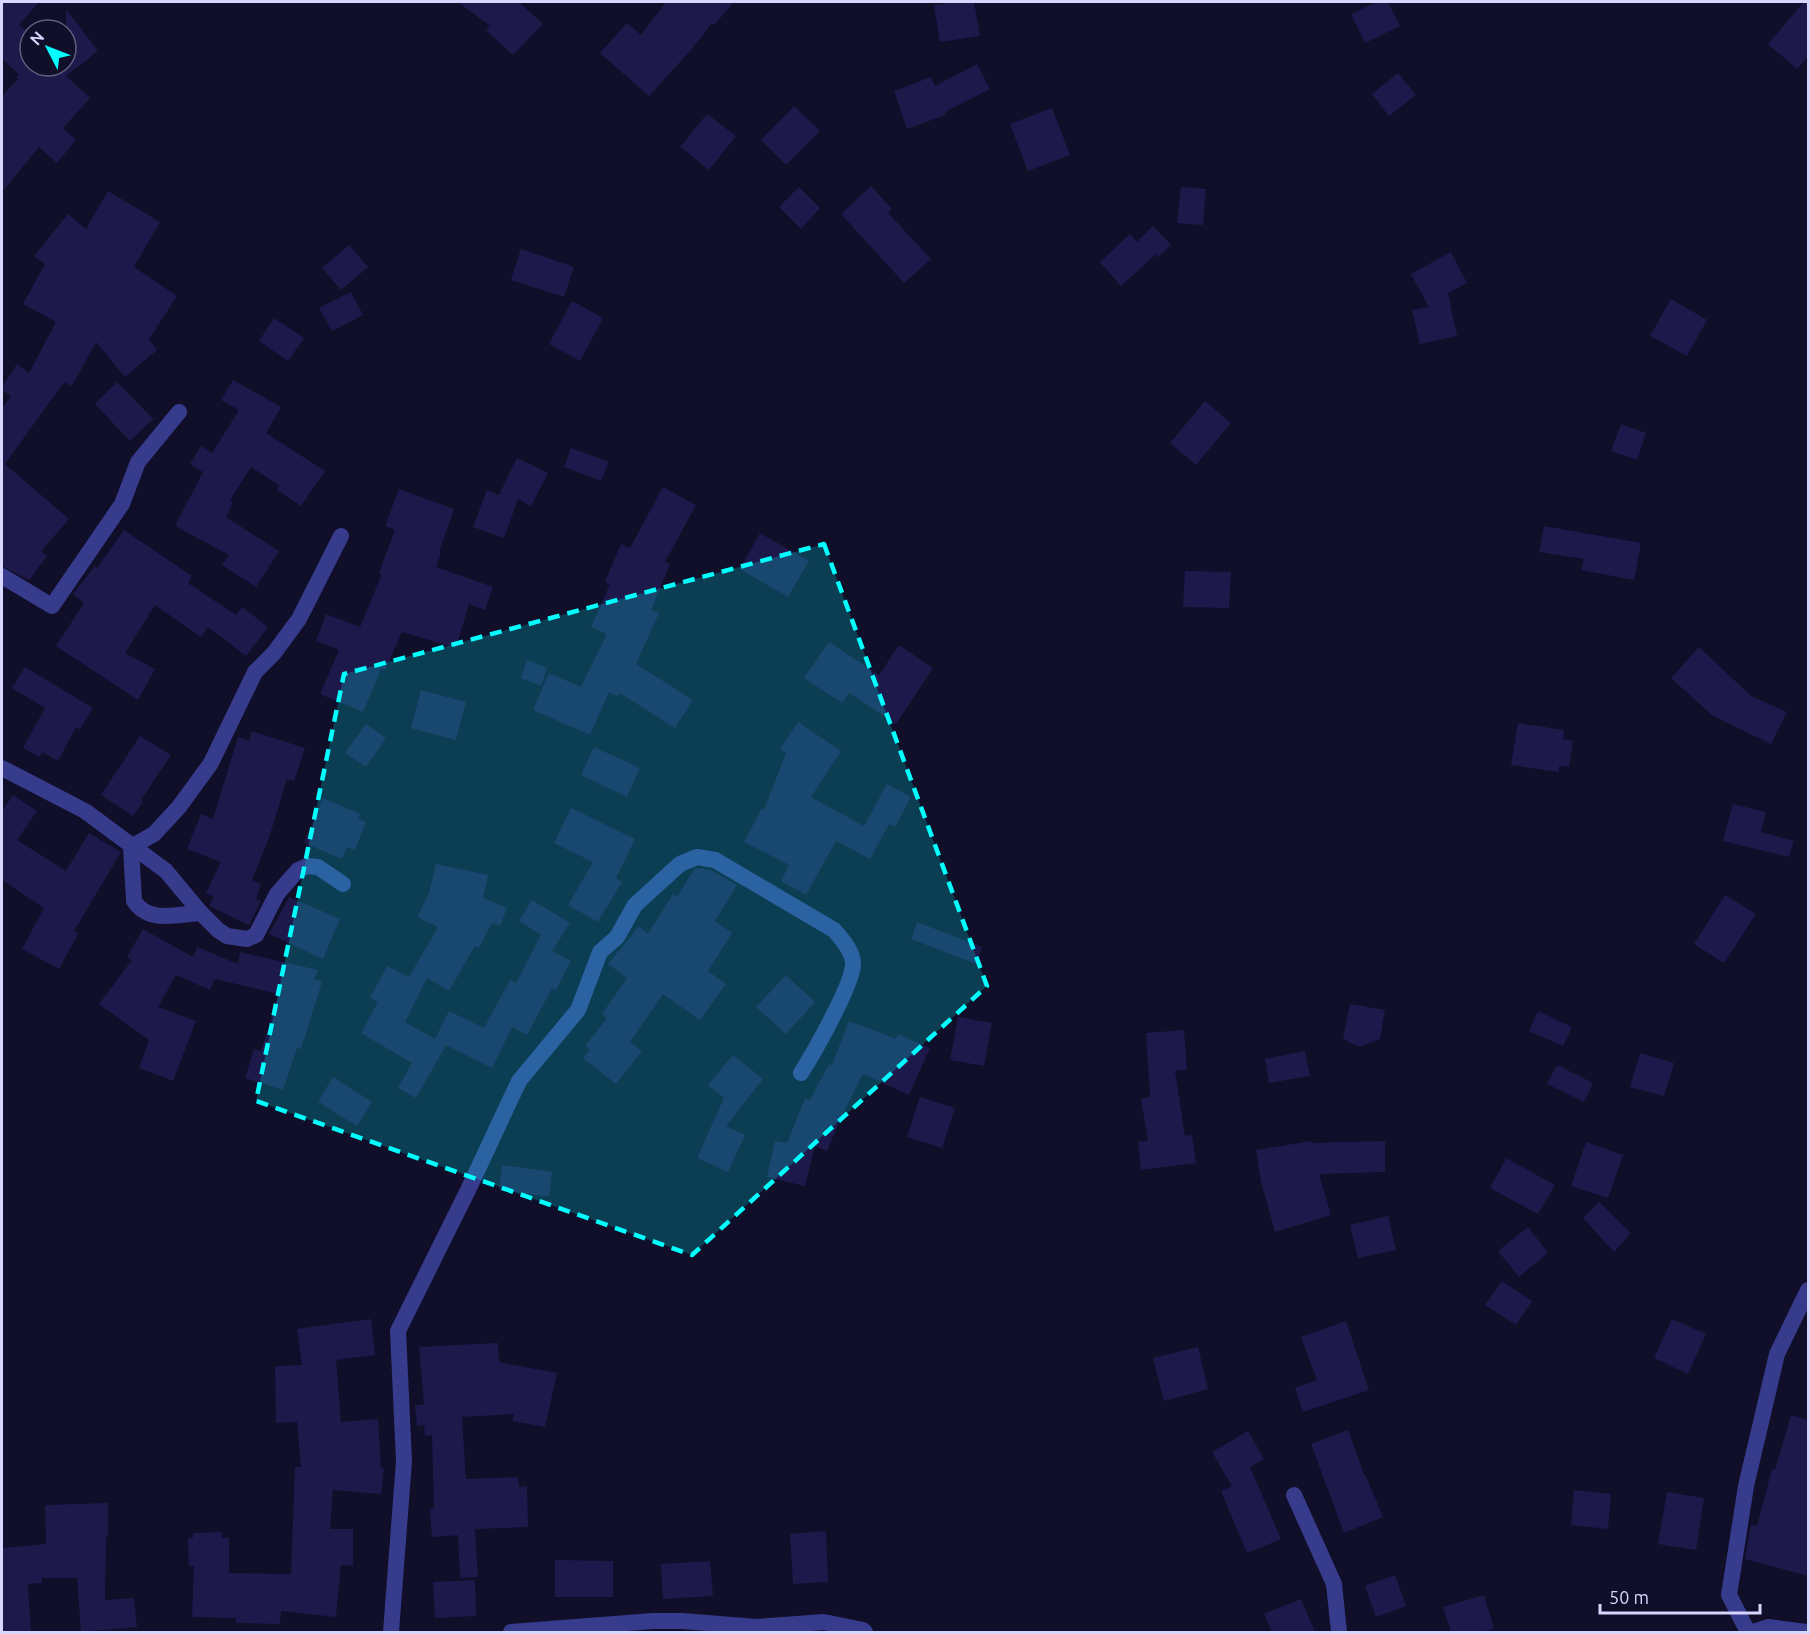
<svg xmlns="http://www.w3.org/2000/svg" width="1810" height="1634" viewBox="0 0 1810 1634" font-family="Ubuntu,sans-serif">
  <rect width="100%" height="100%" fill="#100e29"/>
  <g fill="#1e194b">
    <path d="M2,2H39L19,25L30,34V66H66V9L98,51L66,76L90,98L63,128L76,140L57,163L39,147L2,192V96L18,79L16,77L19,74L2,59Z"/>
    <path d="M458,2H519L543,24L513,55L486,30L490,26Z"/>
    <path d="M666,2H734L714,25L712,23L691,50L649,96L600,53L627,23L641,35Z"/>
    <path d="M956,2H974L980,36L940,42L934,5Z"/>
    <path d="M1377,2H1388L1400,26L1365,43L1351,14Z"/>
    <path d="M1804,2H1809V56L1797,69L1768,44Z"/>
    <path d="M977,64L990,89L945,112V115L907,129L894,91L931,77L935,86Z"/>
    <path d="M1398,73L1416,95L1389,116L1372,94Z"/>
    <path d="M794,106L820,131L786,165L761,140Z"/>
    <path d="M1052,108L1070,155L1028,171L1010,124Z"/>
    <path d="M707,114L736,136L709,170L680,147Z"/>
    <path d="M871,186L892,209L888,213L931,259L904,283L841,214Z"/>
    <path d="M799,187L820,208L801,229L779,207Z"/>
    <path d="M1181,187L1206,189L1203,225L1177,223Z"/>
    <path d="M108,191L160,222L134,267L177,296L149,339L157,350L125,377L96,342L72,386L64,382L5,464L69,519L41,551L47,556L29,580L2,566V409L11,396L2,390V387L17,364L29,373L56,322L23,304L45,264L34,256L68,214L86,229Z"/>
    <path d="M1153,226L1171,245L1158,257L1156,254L1121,286L1100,262L1130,234L1137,242Z"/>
    <path d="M349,245L368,267L341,290L322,268Z"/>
    <path d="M521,249L574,267L564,297L511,280Z"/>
    <path d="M1451,252L1467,283L1448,293L1457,336L1420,344L1412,310L1429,307L1411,274Z"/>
    <path d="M351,292L363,315L332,331L319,308Z"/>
    <path d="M1671,299L1707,320L1687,356L1650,336Z"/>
    <path d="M572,301L603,318L580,361L549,344Z"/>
    <path d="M274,318L304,338L288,361L259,341Z"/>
    <path d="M233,380L281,407L266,433L325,471L301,506L277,490L279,485L251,467L230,500L233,502L226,517L279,551L256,587L222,565L229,555L175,526L203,472L190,464L201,446L212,453L239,410L221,400Z"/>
    <path d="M117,382L153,419L130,441L95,404Z"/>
    <path d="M1205,401L1231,423L1196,465L1170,443Z"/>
    <path d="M1621,424L1646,433L1637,460L1611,451Z"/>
    <path d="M571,448L609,462L601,481L564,467Z"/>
    <path d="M517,458L548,473L531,506L518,499L504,538L473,527L487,490L499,495Z"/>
    <path d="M663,487L696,505L665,562L670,564L651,610L659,613L636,664L693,700L675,728L620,693L618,696L609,692L590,735L533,710L549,673L581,687L607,634L591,627L610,584L605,582L621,544L630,548Z"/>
    <path d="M399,489L454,509L439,552L441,553L436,567L493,587L485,610L469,604L456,648L402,632L385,670L381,669L363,712L320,694L339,650L316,641L326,614L360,627L382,574L379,573L395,530L385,526Z"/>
    <path d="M1544,526L1641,543L1634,580L1581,570L1584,559L1539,552Z"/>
    <path d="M124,530L192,576L188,583L236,615L242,607L268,627L246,656L208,627L201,637L155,605L125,653L155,669L138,700L56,646L84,603L73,594L95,566L97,568Z"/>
    <path d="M760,533L809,561L788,597L740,569Z"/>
    <path d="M1185,571L1231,572L1229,608L1183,607Z"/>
    <path d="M829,642L879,675L899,645L933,668L896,724L849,693L842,703L804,678Z"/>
    <path d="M1699,647L1751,696L1787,712L1771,744L1713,716L1671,678Z"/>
    <path d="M527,660L547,668L541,686L521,678Z"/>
    <path d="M25,667L93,708L80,729L76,727L58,761L42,752L40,757L23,748L45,708L12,688Z"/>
    <path d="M421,690L466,702L456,740L411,728Z"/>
    <path d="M798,722L841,751L811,797L864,826L887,784L911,797L895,827L889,824L870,859L836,841L806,895L781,881L789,865L744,842L762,808L764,810L786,753L780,749Z"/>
    <path d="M1518,723L1564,730L1563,739L1573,741L1569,767L1559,766V772L1511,765Z"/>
    <path d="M366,724L386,738L366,767L345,753Z"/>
    <path d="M252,731L305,748L294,781L287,779L269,838L252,880L261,884L256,899L261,901L249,925L209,906L214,897L206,893L221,862L187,849L201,814L213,819L238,737L249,741Z"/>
    <path d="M140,736L171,755L141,800L143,802L133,816L101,795Z"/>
    <path d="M594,747L640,768L627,797L581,775Z"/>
    <path d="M13,795L37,811L17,840L66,871L89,833L121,852L74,931L78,934L59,969L22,949L44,908L2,880V811Z"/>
    <path d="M323,798L360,814L358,819L366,822L355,850L347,847L342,859L304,843Z"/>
    <path d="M1733,804L1766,812L1761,832L1794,841L1789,857L1723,841Z"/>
    <path d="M571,808L635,839L616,878L622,882L598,922L568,905L593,862L554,843Z"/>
    <path d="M436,864L488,875L483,898L507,908L500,926L492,923L479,948L475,946L449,991L427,978L405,1022L435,1039L449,1011L484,1028L510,980L516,983L541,935L519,921L532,900L570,923L552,951L571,961L556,990L552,988L527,1035L512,1027L492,1068L446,1045L416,1098L398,1088L412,1063L361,1033L378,1002L370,998L387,966L409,977L438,927L417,917L429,893Z"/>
    <path d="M698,868L711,870L737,885L715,921L732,933L708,971L726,984L700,1020L663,994L630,1042L642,1051L616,1084L583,1058L590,1050L585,1046L607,1018L602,1014L627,978L608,964L639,926L648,934L673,894L677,897L694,869Z"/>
    <path d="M1725,895L1756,914L1724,963L1694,944Z"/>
    <path d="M289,897L340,919L323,959L269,934Z"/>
    <path d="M917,922L982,947L976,964L911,939Z"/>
    <path d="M143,929L193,957L197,947L238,964L240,952L318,970L314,979L322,982L301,1049L297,1048L283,1090L245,1078L254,1049L261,1051L279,994L215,979L210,990L176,975L158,1007L196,1021L173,1081L139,1068L149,1040L99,1004L132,960L127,957Z"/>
    <path d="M786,975L815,1002L786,1034L756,1007Z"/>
    <path d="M1350,1004L1385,1010L1380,1039L1359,1047L1343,1039Z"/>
    <path d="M1538,1011L1572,1027L1563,1046L1529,1031Z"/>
    <path d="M958,1017L992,1023L984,1066L950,1060Z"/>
    <path d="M849,1021L896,1039L898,1034L930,1048L909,1095L863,1074L842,1115L827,1151L815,1146L805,1186L767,1177L775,1141L787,1143L805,1098L810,1100L829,1064L832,1065Z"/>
    <path d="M1184,1030L1187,1070L1175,1071L1185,1136L1192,1135L1196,1163L1141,1170L1138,1142L1148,1141L1141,1099L1150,1097L1146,1033Z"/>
    <path d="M1305,1051L1310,1076L1269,1083L1265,1059Z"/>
    <path d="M1640,1053L1674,1063L1664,1096L1630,1087Z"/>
    <path d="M733,1055L763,1079L726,1126L745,1135L728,1172L697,1158L724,1098L708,1085Z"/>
    <path d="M1557,1065L1593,1083L1584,1102L1547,1084Z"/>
    <path d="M333,1077L372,1102L357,1126L318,1102Z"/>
    <path d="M920,1097L955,1108L942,1148L907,1137Z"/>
    <path d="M1311,1141L1312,1143L1385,1141V1172L1319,1174L1331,1215L1275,1232L1261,1182L1256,1150Z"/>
    <path d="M1586,1142L1623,1155L1608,1198L1571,1186Z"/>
    <path d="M1506,1158L1555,1185L1538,1214L1490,1188Z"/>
    <path d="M502,1165L552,1172L549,1197L499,1190Z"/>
    <path d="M1599,1202L1631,1233L1614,1252L1583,1218Z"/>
    <path d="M1388,1216L1396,1250L1358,1258L1350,1225Z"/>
    <path d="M1528,1227L1548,1253L1519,1277L1498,1251Z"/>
    <path d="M1502,1281L1532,1301L1516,1325L1485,1305Z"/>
    <path d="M371,1319L375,1355L336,1360L341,1422L378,1419L381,1468L384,1469L381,1494L333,1490L330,1529H353V1566L341,1565L336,1617L281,1611L280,1624L236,1623V1618L192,1617L194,1566H189L188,1538H193V1533L222,1532V1538H229V1573L291,1574L295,1467H301L297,1422L276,1423L275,1366L302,1365L297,1329Z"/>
    <path d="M1672,1319L1706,1334L1688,1374L1654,1358Z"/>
    <path d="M1346,1321L1369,1390L1303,1412L1295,1388L1317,1380L1301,1337Z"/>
    <path d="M498,1343L499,1362L557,1373L545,1427L512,1421L514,1414L462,1417L466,1479L518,1477L519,1487L527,1486L528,1527L475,1529L478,1577L460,1578L458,1535L432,1537L430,1509L434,1508L432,1435L425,1436L424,1425L417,1426L415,1405H422L424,1403L419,1347Z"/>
    <path d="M1198,1347L1208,1389L1164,1401L1153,1358Z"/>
    <path d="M1791,1415L1809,1420V1576L1745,1559L1751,1525L1757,1526L1772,1469L1775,1470Z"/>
    <path d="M1348,1430L1364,1475L1365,1474L1383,1517L1344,1533L1311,1444Z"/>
    <path d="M1248,1431L1264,1459L1250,1467L1281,1539L1247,1553L1221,1491L1232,1486L1212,1452Z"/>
    <path d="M1574,1490L1611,1494L1608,1529L1571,1525Z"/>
    <path d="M1667,1492L1704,1498L1696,1550L1658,1544Z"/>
    <path d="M108,1503V1537H106L105,1600L134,1598L137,1627L81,1632L77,1578H41L42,1583L28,1584L31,1632H2V1548L46,1544L45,1505Z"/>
    <path d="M826,1531L828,1582L793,1584L790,1534Z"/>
    <path d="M555,1560L613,1561V1597H555Z"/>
    <path d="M710,1561L713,1596L663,1599L661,1564Z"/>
    <path d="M1395,1575L1406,1606L1376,1617L1365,1586Z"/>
    <path d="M475,1580L476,1616L435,1618L433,1582Z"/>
    <path d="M1484,1595L1494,1629L1481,1632H1451L1443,1607Z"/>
    <path d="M1301,1599L1315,1632H1272L1264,1614Z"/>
  </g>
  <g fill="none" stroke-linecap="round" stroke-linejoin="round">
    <g stroke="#363b8b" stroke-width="16">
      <path d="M2,576L52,606L122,504L138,462L179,412"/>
      <path d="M2,768L85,811L166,871L201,913L218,930L227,936L247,939L256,935L277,894L298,870L307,866L318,867L343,884"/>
      <path d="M131,847L154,834L179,807L211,763L255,672L274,653L299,619L341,536"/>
      <path d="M131,847L134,901C149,924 176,914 201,913"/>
      <path d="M1294,1495L1334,1584L1339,1632"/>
      <path d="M391,1632L404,1461L398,1331L469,1188L519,1081L578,1010L600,952L617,937L635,905L680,864L697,857L715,860L834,930C841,938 852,950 853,962C855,981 813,1054 801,1073"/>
      <path d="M511,1632L653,1621H682L757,1627L824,1622L863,1630L865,1632"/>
      <path d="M1748,1632L1729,1595L1746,1486L1777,1354L1808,1290"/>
      <path d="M1753,1632L1768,1627L1806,1632"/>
    </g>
  </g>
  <path fill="#02feff" fill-opacity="0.2" stroke="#02feff" stroke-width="4.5" stroke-dasharray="12 8" stroke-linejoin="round" d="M824,544L987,986L692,1255L256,1101L344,674Z"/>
  <rect width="1810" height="1634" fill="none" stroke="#d6d6ff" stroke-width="6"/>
  <g transform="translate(48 48) rotate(312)"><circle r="28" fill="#100e29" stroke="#5f5e7f" stroke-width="1.5"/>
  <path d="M0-4.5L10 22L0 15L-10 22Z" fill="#02feff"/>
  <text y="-9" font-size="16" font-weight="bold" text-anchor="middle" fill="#d6d6ff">N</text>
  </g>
  <path d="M1600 1604v9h160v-9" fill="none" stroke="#d6d6ff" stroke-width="3"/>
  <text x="1609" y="1604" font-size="18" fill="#d6d6ff" stroke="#100e29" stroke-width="4.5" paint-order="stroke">50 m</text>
</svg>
